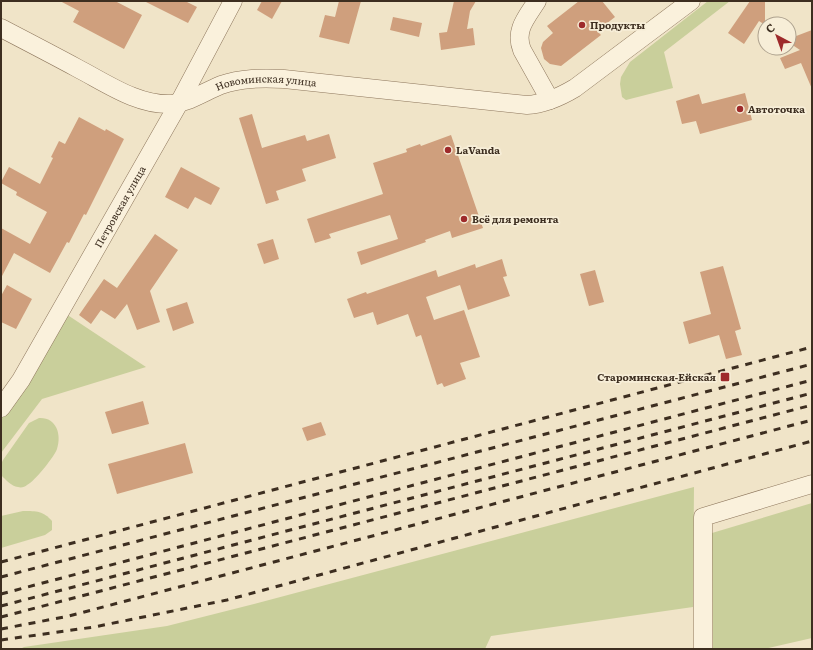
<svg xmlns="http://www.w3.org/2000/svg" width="813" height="650" viewBox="0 0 813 650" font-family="Literata,serif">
  <rect width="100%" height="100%" fill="#f0e4c8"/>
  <g fill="#c9cf9b">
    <path d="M708,1H730L664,52L673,88L626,100L622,97L620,84L621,77L630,62Z"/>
    <path d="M66,314L146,367L42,399L1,453V417L9,408Z"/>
    <path d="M39,418C56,417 62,434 57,449C54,457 35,481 27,485C25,487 21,488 18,487C11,486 6,480 1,475V464L3,460L29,423Z"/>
    <path d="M694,487L693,607L491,636L485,649H20L24,647L167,626L254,604Z"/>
    <path d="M812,503V638L764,649H713L712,533Z"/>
    <path d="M23,511C37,511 43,511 52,521V530L45,535L1,548V516Z"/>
  </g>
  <g fill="#cf9f7d">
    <path d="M60,1H115L142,15L124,49L73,22L79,11Z"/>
    <path d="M144,1H185L197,7L188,23Z"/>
    <path d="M262,1H282L272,19L257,10Z"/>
    <path d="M339,1H361L349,44L319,37L325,15L335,17Z"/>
    <path d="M454,1H476L470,11L467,29L473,28L475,45L441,50L439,33L447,32Z"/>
    <path d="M579,1H602L615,17L597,31L601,35L561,66L550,64L544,59L541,48L543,42L553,33L547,26Z"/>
    <path d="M750,1H765V25L759,21L744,44L728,33Z"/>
    <path d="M393,17L422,23L419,37L390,30Z"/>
    <path d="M812,30V89L801,63L785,69L780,58L800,50L794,46L791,38Z"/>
    <path d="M745,93L752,120L700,134L696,121L682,124L676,101L699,94L702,104Z"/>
    <path d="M252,114L262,148L305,135L307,141L329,134L336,158L302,169L306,181L276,191L279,200L266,204L239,118Z"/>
    <path d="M79,117L105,131L106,129L124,139L86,215L84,214L69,243L67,242L50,273L14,253L1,278V228L30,244L47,212L16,195L17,192L1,183V182L9,167L40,184L53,158L51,157L59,141L65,144Z"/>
    <path d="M451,135L483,228L452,238L450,231L425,240L426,242L361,265L357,252L398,239L390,215L329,234L331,238L315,243L307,219L383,194L373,163L407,152L406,149L420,144L421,146Z"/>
    <path d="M181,167L220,188L211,205L195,197L188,209L165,197Z"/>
    <path d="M155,234L178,250L150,291L160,322L137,330L127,304L115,319L101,310L91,324L79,315L104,279L117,288Z"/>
    <path d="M273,239L279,259L264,264L257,244Z"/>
    <path d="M502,259L507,276L503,277L510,296L468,310L460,285L426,297L434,320L464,310L480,357L460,363L466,379L444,387L442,383L437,385L421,335L416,337L408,314L377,325L373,312L354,318L347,299L366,292L367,294L436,270L438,277L475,264L476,268Z"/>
    <path d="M723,266L741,329L735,331L742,355L726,359L719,335L689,344L683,322L711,314L700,272Z"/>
    <path d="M595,270L604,302L589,306L580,274Z"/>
    <path d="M7,285L32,299L16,329L1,322V296Z"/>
    <path d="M187,302L194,323L173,331L166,309Z"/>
    <path d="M143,401L149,424L112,434L105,412Z"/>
    <path d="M321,422L326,435L307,441L302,428Z"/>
    <path d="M185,443L193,473L117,494L108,464Z"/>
  </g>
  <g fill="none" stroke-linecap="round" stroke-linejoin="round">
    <defs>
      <g id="minor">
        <path d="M537,1C527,17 514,30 522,50L550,100"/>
        <path id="s1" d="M1,28C26,41 51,54 77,68C106,83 138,106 172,104C190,102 204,92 221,85C241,78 262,78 284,79L527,105C545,104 560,97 575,88L691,1"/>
        <path id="s2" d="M1,408L21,380L179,103L233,1"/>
        <path d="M703,649V517L812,484"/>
      </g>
    </defs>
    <use href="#minor" stroke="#8d765c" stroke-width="19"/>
    <use href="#minor" stroke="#faf1dc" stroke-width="18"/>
    <g stroke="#3d2e20" stroke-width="3" stroke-dasharray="7 7" stroke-linecap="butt">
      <path d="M1,562L812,347"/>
      <path d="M1,577L812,364"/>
      <path d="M1,594L812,380"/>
      <path d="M1,606L812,393"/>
      <path d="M1,617L812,405"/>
      <path d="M1,629L69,616L812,420"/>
      <path d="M1,640L94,627L227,600L812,441"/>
    </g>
  </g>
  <g fill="#9e2a2b" stroke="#f7eed8" stroke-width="1.5">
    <circle cx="582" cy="25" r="4"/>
    <circle cx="740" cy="109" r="4"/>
    <circle cx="448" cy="150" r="4"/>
    <circle cx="464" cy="219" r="4"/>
    <rect x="720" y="372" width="10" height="10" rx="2"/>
  </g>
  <g text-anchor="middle" stroke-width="3.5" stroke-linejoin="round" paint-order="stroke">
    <g font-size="10" font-weight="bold" fill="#3d2e20" stroke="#f7eed8" text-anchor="start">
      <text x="590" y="29">Продукты</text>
      <text x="748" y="113">Автоточка</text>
      <text x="456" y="154">LaVanda</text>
      <text x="472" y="223">Всё для ремонта</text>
      <text x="716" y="381" text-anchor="end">Староминская-Ейская</text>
    </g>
    <g font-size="10" fill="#3d2e20" stroke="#f7eed8">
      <text dy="4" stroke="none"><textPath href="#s1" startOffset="287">Новоминская улица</textPath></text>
      <text dy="4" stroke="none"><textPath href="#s2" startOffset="234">Петровская улица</textPath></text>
    </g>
  </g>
  <rect width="813" height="650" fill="none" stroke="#3d2e20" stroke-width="4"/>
  <g transform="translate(777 36) rotate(319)"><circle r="19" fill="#f7eed8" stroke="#ada18e"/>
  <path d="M0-3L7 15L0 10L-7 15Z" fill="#9e2a2b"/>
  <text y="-6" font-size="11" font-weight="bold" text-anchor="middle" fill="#3d2e20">С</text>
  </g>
</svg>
